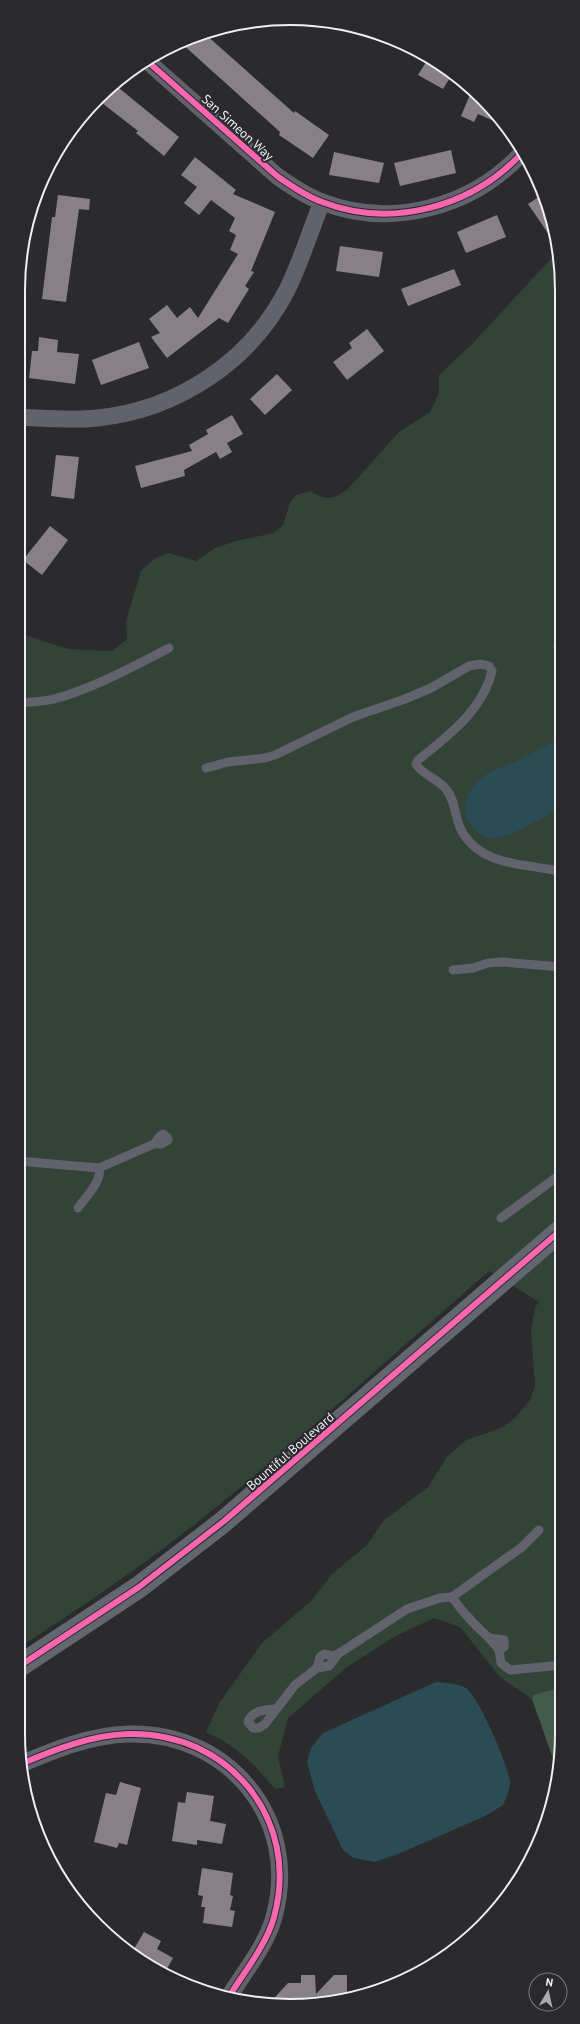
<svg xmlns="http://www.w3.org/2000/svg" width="580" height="2024" viewBox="0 0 580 2024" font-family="'PT Sans',sans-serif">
  <rect width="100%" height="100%" fill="#2b2b2d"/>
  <path fill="#324337" d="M558,251L562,1691L532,1699L500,1677L460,1627L434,1618L394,1637L347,1667L288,1718L278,1756L285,1787L275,1789C254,1764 237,1746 206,1732L220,1702L262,1643L312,1600L332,1574L367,1545L384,1520L428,1487L447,1457L466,1440L501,1428L515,1418L530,1400L535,1386L531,1331L535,1307L539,1302L489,1271C396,1352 305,1436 209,1513C148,1562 84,1606 18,1648V641L22,634L68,649L112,651L127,639L126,621L141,571L154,559L168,553L196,561L215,548L236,541L274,533L283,525L290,503L296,495L310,491C325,500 332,500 347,490L399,432L430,412L439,393V375L472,344Z"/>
  <path fill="#435b4a" d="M562,1687V1734L558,1773L532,1699L534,1695Z"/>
  <g fill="#2c4c55">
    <path d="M560,738L561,807C546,816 510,838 494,838C486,838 481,836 476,830C459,816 464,794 479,780C490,769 504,767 517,761C532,753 546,746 560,738Z"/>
    <path d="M436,1682C446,1683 457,1683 466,1688C478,1695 509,1767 510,1782C510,1790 506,1798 503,1805L485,1816L398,1854L375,1862L354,1858L343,1850L315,1791L307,1762L311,1748L323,1733Z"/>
  </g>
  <g fill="#878186">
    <path d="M204,33L294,113L295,111L329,135L313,158L279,135L280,132L180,42Z"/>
    <path d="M428,59L451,76L443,89L418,75Z"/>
    <path d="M114,84L179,137L164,156L136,133L138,131L97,99Z"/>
    <path d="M472,90L482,98L501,124L478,114L474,122L461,116Z"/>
    <path d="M451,150L456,173L400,186L394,163Z"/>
    <path d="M334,152L384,163L379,183L329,175Z"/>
    <path d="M195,157L236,190L233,194L275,212L251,271L254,272L245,286L249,289L228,323L219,318L167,358L151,337L160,333L149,319L167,305L177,318L190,307L198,318L238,254L230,250L236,235L229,231L235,218L211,200L199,215L184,203L197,187L181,175Z"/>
    <path d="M58,195L90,199L89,210L79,209L66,302L42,299L52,217H55Z"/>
    <path d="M542,195L555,238L552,239L528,204Z"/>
    <path d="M497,215L506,237L466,253L457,232Z"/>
    <path d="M340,246L383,252L379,277L336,271Z"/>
    <path d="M454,269L461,285L408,306L401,289Z"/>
    <path d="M367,329L384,351L347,380L333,362L352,348L349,343Z"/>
    <path d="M39,337L58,340L57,352L79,354L75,384L29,378L32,351H38Z"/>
    <path d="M139,342L149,368L101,385L92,360Z"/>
    <path d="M277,374L292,390L265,415L250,399Z"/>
    <path d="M232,415L243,434L227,443L232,452L220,459L216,452L184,470L185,476L141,488L135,466L192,451L189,445L208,434L206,430Z"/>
    <path d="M56,455L79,457L74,499L51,496Z"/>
    <path d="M50,526L68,540L42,575L23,560Z"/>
    <path d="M120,1782L141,1788L127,1845L119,1843L117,1848L94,1842L106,1793L116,1795Z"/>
    <path d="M187,1792L214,1796L210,1821L226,1824L222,1844L197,1840V1845L172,1841L178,1802L185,1803Z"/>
    <path d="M202,1868L233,1873L230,1895L233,1896L230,1910L235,1911L232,1927L203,1923L205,1907H201L203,1896L198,1895Z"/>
    <path d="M144,1932L161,1941L157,1949L173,1958L164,1974L131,1954Z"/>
    <path d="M301,1975H315L316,1994L334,1975H347V1998L268,2005L288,1983H301Z"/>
  </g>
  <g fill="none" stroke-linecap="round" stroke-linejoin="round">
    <g stroke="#61626b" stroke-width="9">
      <path d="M560,630L558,647L560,651"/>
      <path d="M18,703C30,702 43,702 54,699C92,689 134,666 169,648"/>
      <path d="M206,768L228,762L265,758L275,755L353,717L405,699L431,688L469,666L481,664L489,666L492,671C483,710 448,736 418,760L416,764C421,774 438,779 446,789C457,802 454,821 464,835C485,867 527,863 561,872"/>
      <path d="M453,970L473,968L488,963L503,962L561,967"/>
      <path d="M18,1161L99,1168"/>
      <path d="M78,1208C85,1198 103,1180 99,1168L154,1144L159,1137L163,1134L167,1137L168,1140L161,1144H154"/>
      <path d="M501,1218L561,1174"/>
      <path d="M490,1638L504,1640V1647L499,1650C490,1637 478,1629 468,1617C462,1611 457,1604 452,1597L522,1547L539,1530"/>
      <path d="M499,1650L501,1663L510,1670L562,1665"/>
      <path d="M338,1654L333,1656L324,1654L320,1657L317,1668L329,1666L338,1654L407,1609L440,1598L452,1597"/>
      <path d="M275,1709C264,1710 251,1711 248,1722L253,1728H259L265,1724L295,1685L317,1668"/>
    </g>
    <g stroke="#61626b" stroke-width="17">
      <path d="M146,60L277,176C291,186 306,196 322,202C392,229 472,207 522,153"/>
      <path d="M18,417C44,418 71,421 97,418C177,410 250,362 287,290C301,262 310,231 322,202"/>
      <path d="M21,1764C54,1750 91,1735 128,1734C228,1731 301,1819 274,1917C266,1946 244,1972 228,1998"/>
    </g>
    <path stroke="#62666e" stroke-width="22" d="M18,1667L139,1587L223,1522L561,1230"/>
    <defs>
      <g id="cycleway">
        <path d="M146,60L277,176C291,186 306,196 322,202C392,229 472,207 522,153"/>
        <path d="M18,1667L139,1587L223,1522L561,1230"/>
        <path d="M21,1764C54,1750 91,1735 128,1734C228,1731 301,1819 274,1917C266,1946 244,1972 228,1998"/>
      </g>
    </defs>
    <use href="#cycleway" stroke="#2a2a2e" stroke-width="8"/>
    <use href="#cycleway" stroke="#f766af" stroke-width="6"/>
  </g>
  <g text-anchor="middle" stroke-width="4" stroke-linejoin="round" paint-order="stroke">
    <g font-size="13" fill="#f0f0f3" stroke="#2a2a2e">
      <text transform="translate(238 127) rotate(42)" y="5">San Simeon Way</text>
      <text transform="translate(290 1451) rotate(-41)" y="5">Bountiful Boulevard</text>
    </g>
  </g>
  <path d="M0 0H580V2024H0ZM290 25H290A265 265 0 0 1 555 290V1734A265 265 0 0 1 290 1999H290A265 265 0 0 1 25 1734V290A265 265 0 0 1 290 25Z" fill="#2a2a2e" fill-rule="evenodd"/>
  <path fill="none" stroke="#f0f0f3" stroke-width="2" d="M290 25H290A265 265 0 0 1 555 290V1734A265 265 0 0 1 290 1999H290A265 265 0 0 1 25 1734V290A265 265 0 0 1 290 25Z"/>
  <g transform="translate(548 1992) rotate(9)"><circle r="19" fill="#2a2a2e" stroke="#79797d"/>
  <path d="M0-3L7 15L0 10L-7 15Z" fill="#ababae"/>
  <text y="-6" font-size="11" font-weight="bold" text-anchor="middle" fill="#f0f0f3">N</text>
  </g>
</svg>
